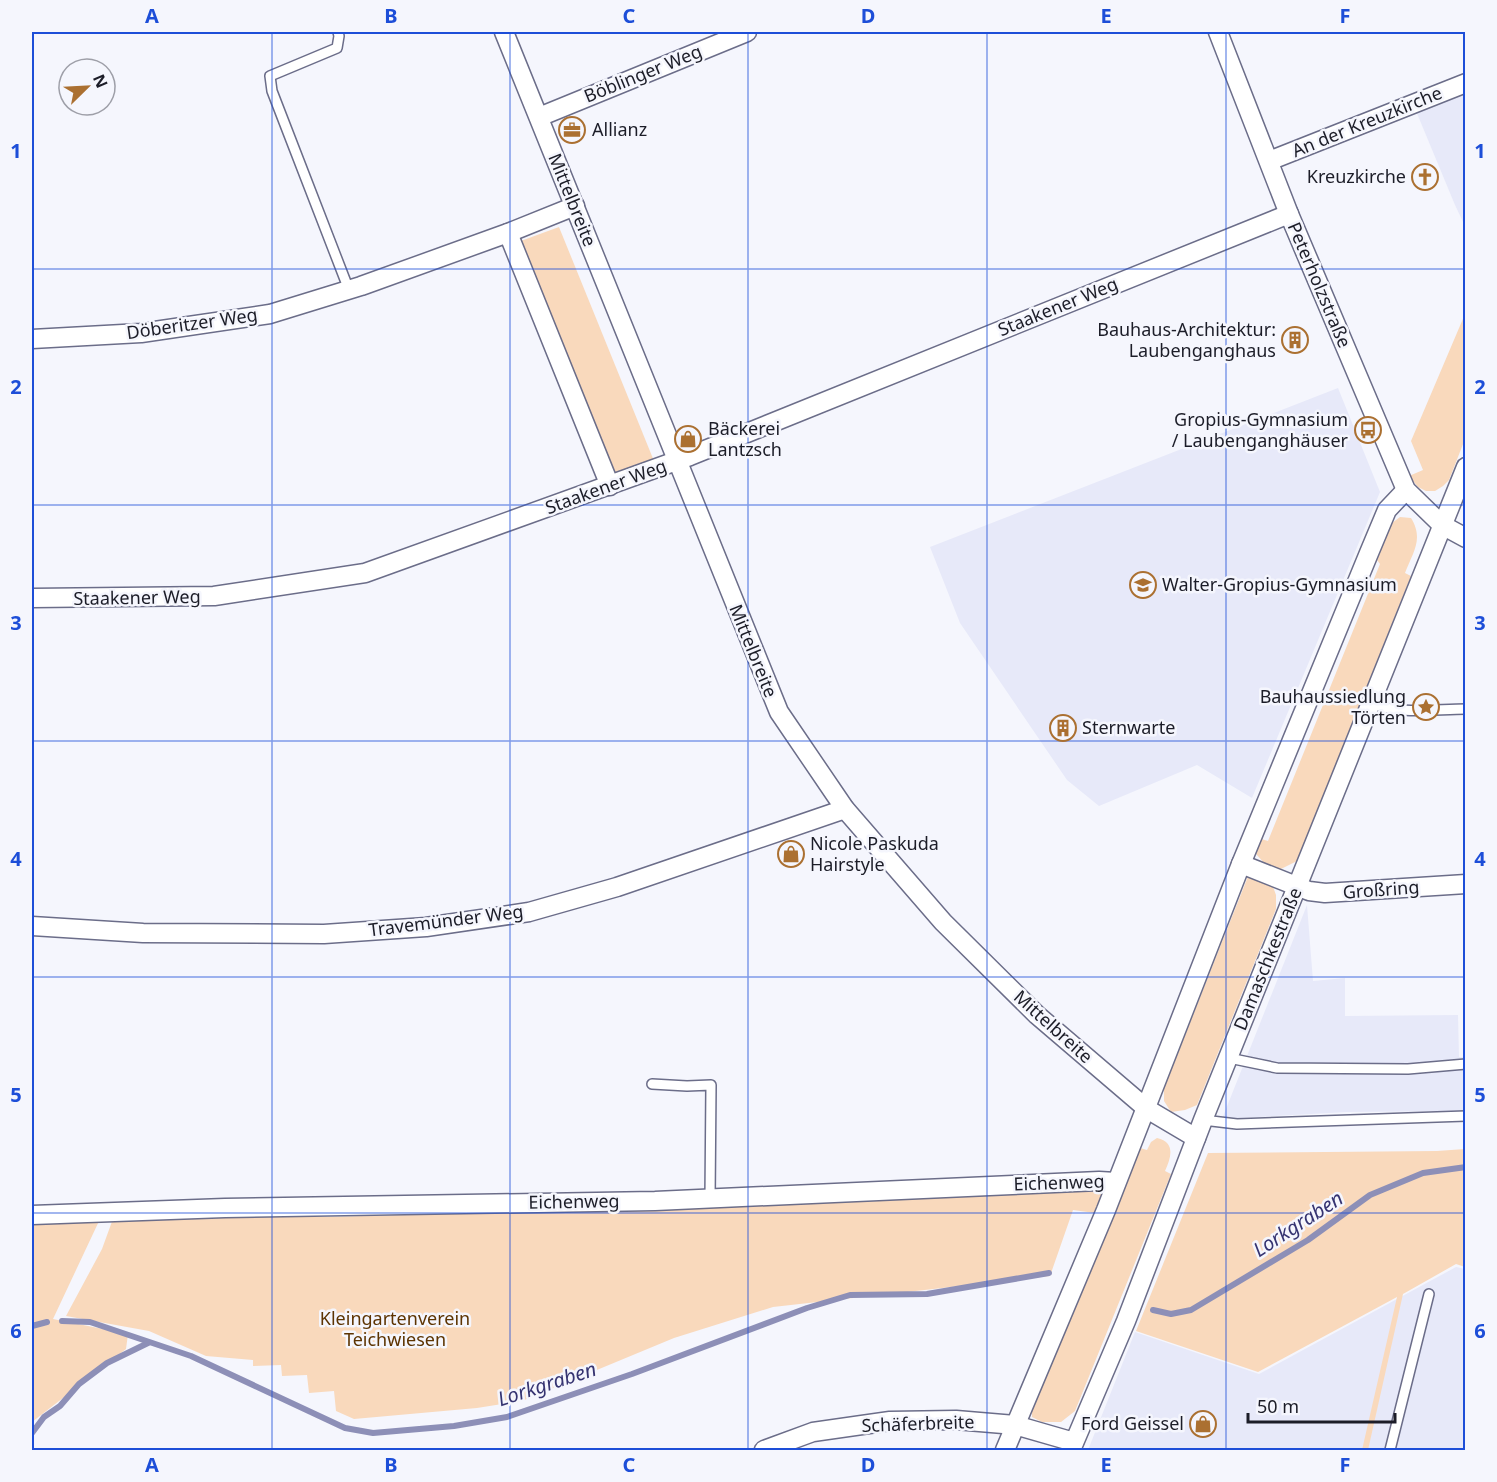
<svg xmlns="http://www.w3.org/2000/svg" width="1497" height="1482" viewBox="0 0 1497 1482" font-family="'Noto Sans',sans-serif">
  <rect width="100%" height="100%" fill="#f5f6fd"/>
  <g fill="#e7e9f9">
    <path d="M1465,91V226L1455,205L1416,111Z"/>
    <path d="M1338,388L1380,492L1252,798L1197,765L1099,806L1067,780L960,623L930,547Z"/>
    <path d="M1307,905L1313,981L1345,978V1016L1458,1015L1459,1057H1465V1111L1347,1112L1222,1119Z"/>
    <path d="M1456,1267L1465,1269V1450H1088L1135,1332L1259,1374Z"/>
  </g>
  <g fill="#f9d9bc">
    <path d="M559,227L654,461L612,477L518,242Z"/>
    <path d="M1465,314V439L1449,480L1443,486L1435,491H1426L1418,487L1409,476L1423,470L1411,441Z"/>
    <path d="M1400,517L1411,518C1424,539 1413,552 1405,573L1411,576L1297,861L1281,869L1266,865L1256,854L1258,838L1268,841L1380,564L1377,560L1392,523Z"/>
    <path d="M1249,874L1272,884L1276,895V909L1197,1105L1185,1110L1171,1112L1164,1101V1088Z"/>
    <path d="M1157,1138C1176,1142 1171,1158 1165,1171L1171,1174L1075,1411L1061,1422H1042L1032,1417V1404L1140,1148L1147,1150L1151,1142Z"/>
    <path d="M1465,1149V1267L1456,1264L1403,1294L1368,1450H1362L1397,1297L1258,1372L1136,1331L1208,1153L1437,1151Z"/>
    <path d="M1104,1188L1095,1213L1073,1210L1050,1276L773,1307L674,1338L522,1401L477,1408L354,1419L336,1411L334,1391L309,1393L307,1375L282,1376L281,1365L253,1366V1360L206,1356L149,1331L66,1316L102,1249L114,1216L327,1217L879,1201Z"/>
    <path d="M100,1219L53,1319L128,1334L126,1349L32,1422V1224Z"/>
  </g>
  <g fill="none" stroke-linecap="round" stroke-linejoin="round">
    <g stroke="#8d8fb7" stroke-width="6">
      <path d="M1153,1310L1171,1314L1191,1310L1308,1240L1370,1195L1423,1173L1466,1167"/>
      <path d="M62,1321L90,1322L191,1356L345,1428L373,1433L454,1426L507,1417L632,1374L807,1308L850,1295L927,1294L1049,1273"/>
      <path d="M32,1326L47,1322"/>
      <path d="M32,1433L44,1417L60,1406L79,1384L107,1363L148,1343"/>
    </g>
    <defs>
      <g id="service">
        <path d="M338,32L339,36L337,48L270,76L272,91L349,290"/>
        <path d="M1371,703C1399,715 1435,709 1466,709"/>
        <path d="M1229,1058L1277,1068L1408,1069L1466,1064"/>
        <path d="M652,1084L687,1086L711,1085L710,1199"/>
        <path d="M1203,1120L1237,1124L1466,1116"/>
        <path d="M1390,1450L1429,1294"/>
      </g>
      <g id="minor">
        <path d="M504,32L779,712L845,809L943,922L1037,1015L1147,1109L1196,1138"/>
        <path d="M1218,32L1289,214L1406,490L1442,525L1466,538"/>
        <path d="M539,117L747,32"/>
        <path d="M1269,161L1466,83"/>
        <path d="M508,233L610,486"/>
        <path d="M32,339L141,333L270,314L361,286L508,233L575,206"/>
        <path d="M32,598L214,596L365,573L690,456L1289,214"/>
        <path d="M1241,864L1309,891L1325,893L1466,884"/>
        <path d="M32,926L143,933L324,934L426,927L529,912L617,887L845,809"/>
        <path d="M32,1215L225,1208L655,1201L1099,1181L1116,1182"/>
        <path d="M764,1450L813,1432L890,1421L956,1420L1015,1425L1074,1442"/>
        <path d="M1005,1450L1106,1210L1241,864L1369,553L1387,510L1406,490"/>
        <path d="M1071,1450L1126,1321L1203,1120L1466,467"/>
      </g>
    </defs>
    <use href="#service" stroke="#6b6d89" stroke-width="12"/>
    <use href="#minor" stroke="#6b6d89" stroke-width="21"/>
    <use href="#service" stroke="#fff" stroke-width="9"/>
    <use href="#minor" stroke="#fff" stroke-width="18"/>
  </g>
  <path fill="none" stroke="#1d4ed8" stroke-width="1.5" stroke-opacity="0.55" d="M272,32V1450M510,32V1450M748,32V1450M987,32V1450M1226,32V1450M32,269H1466M32,505H1466M32,741H1466M32,977H1466M32,1213H1466"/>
  <defs>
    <symbol id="office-ring" viewBox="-11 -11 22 22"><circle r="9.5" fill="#f5f6fd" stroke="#ab7031" stroke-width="1.5"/><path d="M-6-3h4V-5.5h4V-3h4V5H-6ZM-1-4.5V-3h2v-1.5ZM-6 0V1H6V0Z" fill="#ab7031"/></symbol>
    <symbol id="church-ring" viewBox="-11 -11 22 22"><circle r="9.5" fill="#f5f6fd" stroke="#ab7031" stroke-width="1.5"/><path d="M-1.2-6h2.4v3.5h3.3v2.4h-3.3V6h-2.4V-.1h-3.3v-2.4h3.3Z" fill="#ab7031"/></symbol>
    <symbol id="building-ring" viewBox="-11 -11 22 22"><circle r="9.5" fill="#f5f6fd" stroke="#ab7031" stroke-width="1.5"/><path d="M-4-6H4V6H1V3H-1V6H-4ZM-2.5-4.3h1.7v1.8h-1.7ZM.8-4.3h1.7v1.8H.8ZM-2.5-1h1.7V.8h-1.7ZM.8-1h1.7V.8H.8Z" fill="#ab7031"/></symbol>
    <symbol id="bus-ring" viewBox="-11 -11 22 22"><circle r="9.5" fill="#f5f6fd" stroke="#ab7031" stroke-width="1.5"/><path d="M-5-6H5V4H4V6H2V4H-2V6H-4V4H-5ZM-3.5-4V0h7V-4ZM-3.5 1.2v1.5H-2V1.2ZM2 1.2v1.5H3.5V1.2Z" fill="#ab7031"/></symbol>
    <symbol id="shop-ring" viewBox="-11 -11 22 22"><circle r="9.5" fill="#f5f6fd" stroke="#ab7031" stroke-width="1.5"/><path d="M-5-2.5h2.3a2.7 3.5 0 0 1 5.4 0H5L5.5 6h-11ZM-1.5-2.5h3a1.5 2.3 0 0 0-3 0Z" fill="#ab7031"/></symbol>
    <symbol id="school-ring" viewBox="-11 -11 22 22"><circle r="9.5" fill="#f5f6fd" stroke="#ab7031" stroke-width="1.5"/><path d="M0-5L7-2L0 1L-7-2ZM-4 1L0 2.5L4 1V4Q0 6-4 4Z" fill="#ab7031"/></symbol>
    <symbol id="sight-ring" viewBox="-11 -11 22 22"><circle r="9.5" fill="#f5f6fd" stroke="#ab7031" stroke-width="1.5"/><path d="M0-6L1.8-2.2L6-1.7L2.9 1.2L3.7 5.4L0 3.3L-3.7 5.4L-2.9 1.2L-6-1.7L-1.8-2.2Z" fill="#ab7031"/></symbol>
  </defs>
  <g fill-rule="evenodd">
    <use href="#office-ring" x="557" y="115" width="30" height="30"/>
    <use href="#church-ring" x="1410" y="162" width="30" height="30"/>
    <use href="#building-ring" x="1280" y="325" width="30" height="30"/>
    <use href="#bus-ring" x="1353" y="415" width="30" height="30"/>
    <use href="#shop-ring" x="673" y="424" width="30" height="30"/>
    <use href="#school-ring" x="1128" y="570" width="30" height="30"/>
    <use href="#sight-ring" x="1411" y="692" width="30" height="30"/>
    <use href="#building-ring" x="1048" y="713" width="30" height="30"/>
    <use href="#shop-ring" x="776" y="839" width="30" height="30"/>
    <use href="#shop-ring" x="1188" y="1409" width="30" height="30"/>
  </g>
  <g text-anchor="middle" stroke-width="5" stroke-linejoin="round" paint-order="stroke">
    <g font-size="18" fill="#1c1d28" stroke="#f5f6fd">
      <text transform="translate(643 74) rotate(-22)" y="6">Böblinger Weg</text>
      <text transform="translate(1367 122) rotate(-22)" y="6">An der Kreuzkirche</text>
      <text transform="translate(572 200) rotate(68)" y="6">Mittelbreite</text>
      <text transform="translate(1319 285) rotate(67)" y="6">Peterholzstraße</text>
      <text transform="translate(1058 307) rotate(-22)" y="6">Staakener Weg</text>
      <text transform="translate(192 324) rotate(-8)" y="6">Döberitzer Weg</text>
      <text transform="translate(606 487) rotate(-20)" y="6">Staakener Weg</text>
      <text transform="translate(137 598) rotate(-1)" y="6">Staakener Weg</text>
      <text transform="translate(753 651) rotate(68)" y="6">Mittelbreite</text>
      <text transform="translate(1381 890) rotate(-4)" y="6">Großring</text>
      <text transform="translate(446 921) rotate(-7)" y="6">Travemünder Weg</text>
      <text transform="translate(1268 959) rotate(-68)" y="6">Damaschkestraße</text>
      <text transform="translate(1053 1027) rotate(42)" y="6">Mittelbreite</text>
      <text transform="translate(1059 1183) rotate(-2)" y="6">Eichenweg</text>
      <text transform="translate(574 1202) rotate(-1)" y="6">Eichenweg</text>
      <text transform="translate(918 1424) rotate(-2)" y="6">Schäferbreite</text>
    </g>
    <g font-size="18" fill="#1c1d28" stroke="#f5f6fd" text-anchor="start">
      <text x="592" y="136">Allianz</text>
      <text x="1406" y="183" text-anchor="end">Kreuzkirche</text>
      <text x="1276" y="336" text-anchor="end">Bauhaus-Architektur:<tspan x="1276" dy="21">Laubenganghaus</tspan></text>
      <text x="1348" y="426" text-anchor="end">Gropius-Gymnasium<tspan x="1348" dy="21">/ Laubenganghäuser</tspan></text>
      <text x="708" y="435">Bäckerei<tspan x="708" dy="21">Lantzsch</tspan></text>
      <text x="1162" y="591">Walter-Gropius-Gymnasium</text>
      <text x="1406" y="703" text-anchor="end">Bauhaussiedlung<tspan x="1406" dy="21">Törten</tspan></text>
      <text x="1082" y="734">Sternwarte</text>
      <text x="810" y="850">Nicole Paskuda<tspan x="810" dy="21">Hairstyle</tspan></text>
      <text x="1184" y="1430" text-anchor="end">Ford Geissel</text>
    </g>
    <g font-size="18" fill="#5d3402" stroke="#f5f6fd">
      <text x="395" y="1325">Kleingartenverein<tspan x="395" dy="21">Teichwiesen</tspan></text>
    </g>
    <g font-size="20" font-style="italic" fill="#363471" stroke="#f5f6fd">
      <text transform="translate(1298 1224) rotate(-33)" y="7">Lorkgraben</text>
      <text transform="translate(547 1384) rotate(-18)" y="7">Lorkgraben</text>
    </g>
  </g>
  <rect width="1497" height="1482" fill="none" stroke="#f5f6fd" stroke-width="66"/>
  <g transform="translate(87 87) rotate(66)"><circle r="28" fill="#f5f6fd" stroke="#9e9fa8" stroke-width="1.5"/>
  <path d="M0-4.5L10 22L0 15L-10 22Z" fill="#ab7031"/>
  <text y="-9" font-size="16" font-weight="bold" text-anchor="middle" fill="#1c1d28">N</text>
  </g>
  <path d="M1248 1413v9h147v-9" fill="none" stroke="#1c1d28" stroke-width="3"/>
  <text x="1257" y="1413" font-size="18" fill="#1c1d28" stroke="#f5f6fd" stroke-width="4.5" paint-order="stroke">50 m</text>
  <rect x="33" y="33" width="1431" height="1416" fill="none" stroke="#1d4ed8" stroke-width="2"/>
  <g font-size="20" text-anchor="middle" font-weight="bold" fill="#1d4ed8">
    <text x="152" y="23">A</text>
    <text x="391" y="23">B</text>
    <text x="629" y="23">C</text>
    <text x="868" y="23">D</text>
    <text x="1106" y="23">E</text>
    <text x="1345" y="23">F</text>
    <text x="16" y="158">1</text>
    <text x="1480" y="158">1</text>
    <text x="16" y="394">2</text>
    <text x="1480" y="394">2</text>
    <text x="16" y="630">3</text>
    <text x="1480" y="630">3</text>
    <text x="16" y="866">4</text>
    <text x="1480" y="866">4</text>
    <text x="16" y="1102">5</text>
    <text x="1480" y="1102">5</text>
    <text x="16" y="1338">6</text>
    <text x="1480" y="1338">6</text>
    <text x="152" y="1472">A</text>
    <text x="391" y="1472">B</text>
    <text x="629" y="1472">C</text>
    <text x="868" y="1472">D</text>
    <text x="1106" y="1472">E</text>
    <text x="1345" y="1472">F</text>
  </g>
</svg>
